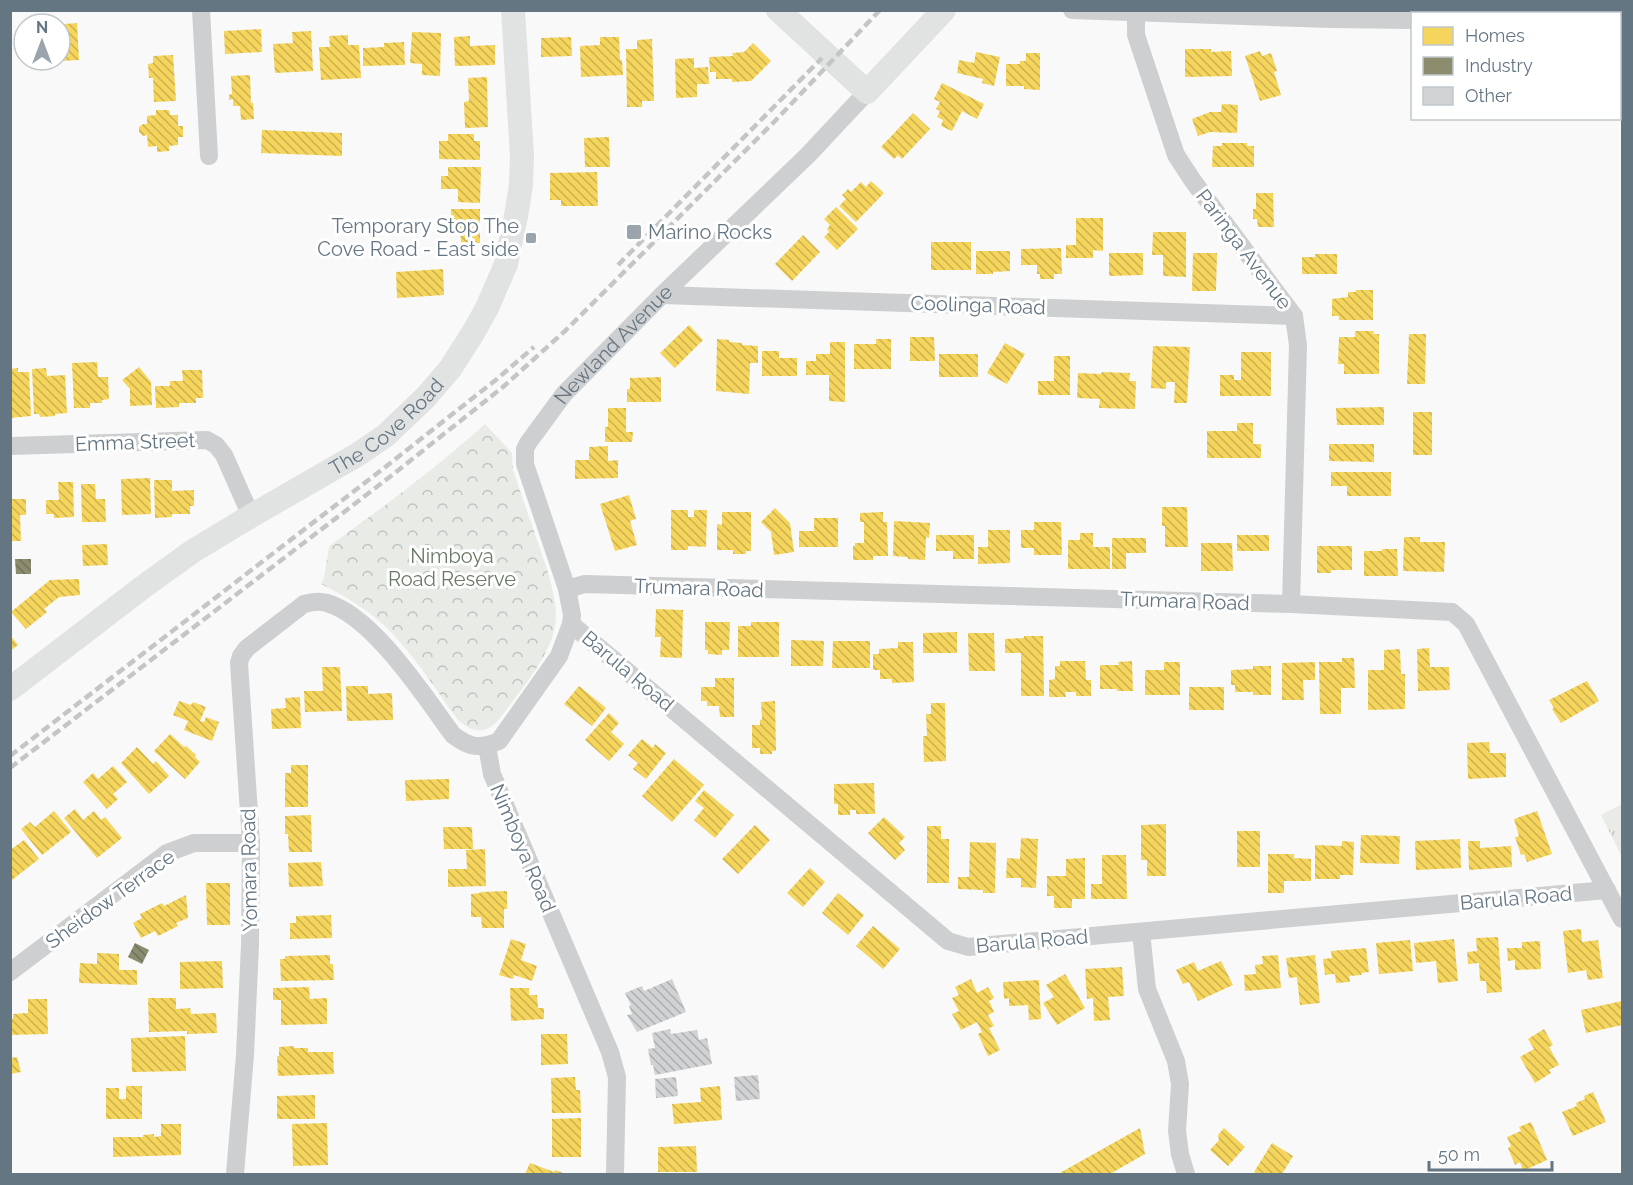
<svg xmlns="http://www.w3.org/2000/svg" width="1633" height="1185" viewBox="0 0 1633 1185" font-family="Raleway,sans-serif">
  <defs>
    <pattern id="grass-tufts" width="24" height="20" patternUnits="userSpaceOnUse" patternTransform="scale(1.5)"><rect width="24" height="20" fill="#e8ebe6"/><path d="M3 7l-1-3M5 7V3M7 7l1-3M15 17l-1-3M17 17v-4M19 17l1-3" fill="none" stroke="#c0c3c0"/></pattern>
    <pattern id="park-crowns" width="20" height="18" patternUnits="userSpaceOnUse" patternTransform="scale(1.5)"><rect width="20" height="18" fill="#e8ebe6"/><path d="M2 6a3 3 0 1 1 6 0M12 15a3 3 0 1 1 6 0" fill="none" stroke="#c0c3c0"/></pattern>
    <pattern id="homes-back-hatch" width="6" height="6" patternUnits="userSpaceOnUse" patternTransform="scale(1.5)"><rect width="6" height="6" fill="#f6d55c"/><path d="M-1 5l2 2M0 0l6 6M5-1l2 2" fill="none" stroke="#cbb151"/></pattern>
    <pattern id="industry-back-hatch" width="6" height="6" patternUnits="userSpaceOnUse" patternTransform="scale(1.5)"><rect width="6" height="6" fill="#8c8c6e"/><path d="M-1 5l2 2M0 0l6 6M5-1l2 2" fill="none" stroke="#70725c"/></pattern>
    <pattern id="building-back-hatch" width="6" height="6" patternUnits="userSpaceOnUse" patternTransform="scale(1.5)"><rect width="6" height="6" fill="#d0d2d3"/><path d="M-1 5l2 2M0 0l6 6M5-1l2 2" fill="none" stroke="#acafb1"/></pattern>
  </defs>
  <rect width="100%" height="100%" fill="#f9f9f9"/>
  <path fill="url(#grass-tufts)" d="M1622,804V857L1601,815Z"/>
  <path fill="url(#park-crowns)" d="M485,424L512,453L513,470C521,494 530,519 538,543C546,566 555,590 556,614C556,623 554,633 551,641C540,668 520,691 503,714C490,733 476,736 458,720C439,694 421,666 400,642C379,617 350,598 321,584L324,578L329,547L332,544C385,506 436,468 485,424Z"/>
  <g fill="url(#homes-back-hatch)">
    <path d="M77,23L79,60L60,61V27L64,26V24Z"/>
    <path d="M261,29L262,52L225,54L224,31Z"/>
    <path d="M311,31L313,71L275,73L273,44L293,43L292,32Z"/>
    <path d="M412,32L441,33L440,76L422,75V64L410,63Z"/>
    <path d="M348,35V45H359L361,78L321,80L319,47H330L329,36Z"/>
    <path d="M470,36V46L495,45V65L455,66L454,37Z"/>
    <path d="M571,37L572,56L541,57V38Z"/>
    <path d="M600,37H619L620,60H622L623,75L581,77L580,46L600,45Z"/>
    <path d="M652,39L654,101H642V107H627L626,49H637V40Z"/>
    <path d="M404,42L405,65L363,66V48L384,47V43Z"/>
    <path d="M753,43L771,61L751,81L732,82V79H716V72H710L709,57L733,56L732,53L744,52Z"/>
    <path d="M1622,46V91L1620,95V50Z"/>
    <path d="M1185,49H1211V52L1231,51L1232,76L1185,77Z"/>
    <path d="M1260,51L1262,56L1271,53L1277,71L1274,72L1281,95L1260,101L1245,56Z"/>
    <path d="M976,52L1000,57L994,86L982,83L983,79L957,73L959,60L974,63Z"/>
    <path d="M1026,53H1040V90L1024,89V86H1006V64H1020V61H1026Z"/>
    <path d="M173,55L176,101L154,102L153,78H149L148,64L153,63V56Z"/>
    <path d="M694,58V68L708,67L709,84H697V97L676,98L675,59Z"/>
    <path d="M250,75L251,103H253L254,119L241,120L240,106H233V99L229,100V95L232,94L231,76Z"/>
    <path d="M487,77L488,127L465,128L464,102L469,101L468,78Z"/>
    <path d="M942,83L984,104L977,119L962,111L952,131L941,126L943,120L937,117L940,111L936,109L940,102L934,99Z"/>
    <path d="M1222,104L1238,105L1237,133L1210,132L1198,136L1192,119L1210,112H1221Z"/>
    <path d="M156,110H169L170,115H178V126H183V137H178V145L169,146V151L157,152V146L148,147L147,135L143,136L139,132V127L143,124H147V116L156,115Z"/>
    <path d="M913,113L930,129L902,159L898,155L894,159L881,147Z"/>
    <path d="M262,130L342,133V156L261,153Z"/>
    <path d="M448,134H474V141H480V160L439,159V141H448Z"/>
    <path d="M609,137L610,167H585L584,138Z"/>
    <path d="M1222,143H1247V146H1254V167H1212L1213,146H1222Z"/>
    <path d="M448,167H481L480,203L458,202V189H441V176H448Z"/>
    <path d="M597,172L598,206H561V200H550V173Z"/>
    <path d="M871,181L884,193L856,222L839,206L846,199L842,195L848,189L851,192L861,182L866,187Z"/>
    <path d="M1256,193H1273L1274,227H1258L1257,219H1253V209H1256Z"/>
    <path d="M836,207L858,229L837,250L824,237L829,232L827,229L830,225L824,219Z"/>
    <path d="M451,209H480V243H461L460,224H451Z"/>
    <path d="M1076,218H1103V251L1093,250V258H1066V245H1076Z"/>
    <path d="M1153,232H1186V277L1163,276V255H1152Z"/>
    <path d="M803,235L820,252L792,281L775,264Z"/>
    <rect x="931" y="242" width="40" height="28"/>
    <path d="M1061,248L1062,274H1054V279H1040V274H1037V265H1021V249Z"/>
    <path d="M976,251H1010V271L993,272V274H976Z"/>
    <path d="M1109,253H1143V275L1109,276Z"/>
    <path d="M1193,253H1217L1216,291H1192Z"/>
    <path d="M1315,254H1337V274H1302V257H1315Z"/>
    <path d="M443,269L444,295L397,298L396,272Z"/>
    <path d="M1356,290H1373V320H1339V316H1332V299L1348,297V292H1356Z"/>
    <path d="M689,325L703,340L675,368L660,353Z"/>
    <path d="M1355,331H1374L1373,334H1379V374H1344V364H1338L1339,337H1355Z"/>
    <path d="M1409,334H1426L1425,384H1407Z"/>
    <path d="M910,337H934L935,361H910Z"/>
    <path d="M717,339L729,340V342L742,343V345L758,346V363H750L749,394L716,391Z"/>
    <path d="M876,339H891V369H854V344H876Z"/>
    <path d="M830,342H845V402L829,401V375H806V361H816V354H830Z"/>
    <path d="M1005,343L1025,354L1007,384L987,373Z"/>
    <path d="M1153,346L1190,347L1187,403H1174L1175,382H1166V389L1151,388Z"/>
    <path d="M762,351H779V358H797V376H762Z"/>
    <path d="M1241,352H1271V396H1220V375H1234V380H1241Z"/>
    <rect x="939" y="354" width="39" height="23"/>
    <path d="M1054,356H1070V395H1038V381H1054Z"/>
    <path d="M97,362L98,377H108L109,399L102,400V403H90V408H74L72,363Z"/>
    <path d="M139,367L151,382L152,405L130,406V389L122,380Z"/>
    <path d="M18,368V372H29L31,416L10,418V369Z"/>
    <path d="M46,368L47,376L65,375L67,413L55,414V416L40,417L39,414H34L32,369Z"/>
    <path d="M182,370H202L203,398H196V403H179V407L156,408L155,386H170V381H183Z"/>
    <path d="M1102,372L1130,373L1129,381H1136L1135,409L1099,408L1100,399L1077,398L1078,373L1101,374Z"/>
    <path d="M661,377V402H627V389H630V378Z"/>
    <path d="M1384,407V425H1337L1336,408Z"/>
    <path d="M608,408H626V432H633L632,442H605V427H608Z"/>
    <rect x="1413" y="412" width="19" height="43"/>
    <path d="M1237,423H1253V444H1261V458H1207V431H1237Z"/>
    <path d="M1329,444H1374V462L1329,461Z"/>
    <path d="M608,446V461L618,460V478L575,479V460H589V447Z"/>
    <path d="M1331,472H1391V496H1347V486H1331Z"/>
    <path d="M150,478L151,514L122,515L121,479Z"/>
    <path d="M154,480H172V491L194,490V506H190V514H172V517L155,518Z"/>
    <path d="M58,482H73L74,517L54,518V514H46V500H59Z"/>
    <path d="M81,484H95L96,499H105L106,522H82Z"/>
    <path d="M629,495L636,519L630,521L637,545L615,551L600,504Z"/>
    <path d="M10,499H26V515H20L21,541H10Z"/>
    <path d="M1162,507H1187L1188,547H1165V526H1162Z"/>
    <path d="M775,508L790,523L794,552L774,555L771,532L761,522Z"/>
    <path d="M671,510H688V517H694V510H707L706,547L688,546V550H671Z"/>
    <path d="M722,512H751V551H746V554H733V550H717V524L722,525Z"/>
    <path d="M883,512V522H887L888,556H873V560H853V546H855V543H864V522H860V513Z"/>
    <path d="M814,518H838V547H799V531H814Z"/>
    <path d="M894,521L930,523L929,538L926,537L925,560L908,559V557L893,556Z"/>
    <path d="M1034,522H1061L1062,555H1034V548H1021V530H1034Z"/>
    <path d="M988,530H1010V563L978,564V547H988Z"/>
    <path d="M1080,533H1093V547H1110V569H1068V540H1080Z"/>
    <path d="M936,535H974V559H953V551H936Z"/>
    <rect x="1237" y="535" width="32" height="16"/>
    <path d="M1404,537H1420V542H1445L1444,572L1403,571Z"/>
    <path d="M1112,538H1146V553H1126V569H1112Z"/>
    <path d="M1201,543H1232L1233,571H1201Z"/>
    <path d="M107,544L108,565L83,566L82,545Z"/>
    <path d="M1317,546H1352V570H1331V573H1317Z"/>
    <path d="M1382,549H1397L1398,576H1364V551H1382Z"/>
    <path d="M79,579L80,595L59,597L44,609L47,612L26,629L11,612L50,580Z"/>
    <path d="M656,609L683,610L682,658L660,657L661,637H655Z"/>
    <path d="M705,622H730L729,650H722V655L708,654V650H705Z"/>
    <path d="M751,622H779V657H738V626H751Z"/>
    <path d="M957,632V653H923V633Z"/>
    <path d="M968,633H994L995,671H969Z"/>
    <path d="M10,635L18,645L10,651Z"/>
    <path d="M1024,636H1043L1044,696H1021V653H1005V639L1024,638Z"/>
    <path d="M791,640L824,641L823,666H791Z"/>
    <path d="M833,641H870V668H832Z"/>
    <path d="M898,642H913L914,682L892,683V679H880V670H873V654H879V649L898,648Z"/>
    <path d="M1429,648L1430,667H1449L1450,690L1418,691L1417,649Z"/>
    <path d="M1400,649L1401,674H1405V709L1368,710V670H1384V650Z"/>
    <path d="M1342,658H1354L1355,688H1341V714H1320L1319,662H1342Z"/>
    <path d="M1060,661H1085L1086,680H1091V696H1076V692H1065L1066,697H1049V680L1055,679V666H1060Z"/>
    <path d="M1132,661L1133,691H1117V689H1100V665H1119L1118,662Z"/>
    <path d="M1164,662H1180V695H1145V670H1164Z"/>
    <path d="M1315,662V680H1303L1304,700H1282V663Z"/>
    <path d="M1253,666H1271V695H1253V692H1235V685H1231V670L1253,669Z"/>
    <path d="M322,667H340L342,711L305,712L304,691H323Z"/>
    <path d="M715,678H734V717H720L719,706H707V701H701V687H715Z"/>
    <path d="M1587,681L1599,701L1561,723L1552,709L1554,708L1549,700Z"/>
    <path d="M346,686H368V694L392,693L393,720L347,721Z"/>
    <path d="M579,686L606,708L592,726L564,704Z"/>
    <rect x="1189" y="687" width="35" height="23"/>
    <path d="M300,697L301,728L272,729L271,709L286,708L285,698Z"/>
    <path d="M179,701L191,705L193,702L206,707L200,721L204,722L206,717L219,722L212,741L184,730L188,721L173,715Z"/>
    <path d="M775,701L776,751H772V754H760V748H752V725H760V720L762,719L761,702Z"/>
    <path d="M931,703H945L946,761L924,762L923,736H927L926,714H931Z"/>
    <path d="M609,713L619,723L611,732L624,744L609,761L585,740Z"/>
    <path d="M170,734L184,747L186,746L196,755L195,757L200,762L185,779L154,751Z"/>
    <path d="M642,739L653,748L655,744L666,753L646,779L633,769L638,763L628,755Z"/>
    <path d="M1489,742L1490,753H1506V777L1468,779L1467,743Z"/>
    <path d="M137,747L153,764L156,761L169,776L149,794L121,763Z"/>
    <path d="M674,759L704,785L672,822L642,796Z"/>
    <path d="M291,765H308V807H285V773H291Z"/>
    <path d="M113,766L127,782L113,794L118,799L107,809L83,782L93,773L98,779Z"/>
    <path d="M449,779V799L406,801L405,780Z"/>
    <path d="M874,783L875,814H856V810H850V815H838V804H834V784Z"/>
    <path d="M704,790L734,815L715,838L694,820L704,808L695,801Z"/>
    <path d="M75,809L83,820L94,811L101,820L105,817L122,838L97,858L64,818Z"/>
    <path d="M54,811L71,832L42,855L21,829L30,822L35,827Z"/>
    <path d="M1537,811L1552,854L1527,862L1524,854L1521,855L1515,837L1519,836L1514,819Z"/>
    <path d="M311,815L312,852H289L288,834H285V816Z"/>
    <path d="M884,817L905,837L899,843L905,850L895,860L868,833Z"/>
    <path d="M1166,824V876H1147V860H1141V825Z"/>
    <path d="M755,825L770,840L738,874L722,859Z"/>
    <path d="M927,826H941V839H949V883H927Z"/>
    <path d="M443,827H472L473,849H444Z"/>
    <rect x="1237" y="831" width="23" height="36"/>
    <path d="M1361,835L1400,836L1399,864L1360,863Z"/>
    <path d="M1021,838L1038,839L1036,888L1021,887V878H1006L1007,858L1020,859Z"/>
    <path d="M1460,839L1461,868L1416,870L1415,841Z"/>
    <path d="M24,840L39,859L12,880L10,850Z"/>
    <path d="M1342,841L1354,842L1353,875H1340V879H1315V845L1342,846Z"/>
    <path d="M1468,841H1480V848L1511,846L1512,867L1469,870Z"/>
    <path d="M970,842L996,843L995,893H983V890L958,889V877H969Z"/>
    <path d="M485,849L486,886L448,887V869H467L466,850Z"/>
    <path d="M1268,854H1294V858L1311,859V881H1284V893H1268Z"/>
    <path d="M1102,855H1126L1127,899H1091V884H1102Z"/>
    <path d="M1085,858V899H1072V908H1054V896H1047V876H1066V859Z"/>
    <path d="M321,862L323,886L289,887L288,863Z"/>
    <path d="M810,868L825,882L803,907L787,893Z"/>
    <path d="M206,883H230V925H207Z"/>
    <path d="M507,891V909H504V928H482L481,917H471V894L481,893L480,892Z"/>
    <path d="M838,893L864,915L848,935L822,913Z"/>
    <path d="M186,895L188,918L176,923L178,926L158,936L155,931L141,938L133,923L142,918L140,914L162,903L164,906Z"/>
    <path d="M331,915L332,938L290,939V923H296V916Z"/>
    <path d="M873,926L900,949L883,969L856,946Z"/>
    <path d="M1581,929L1582,942L1598,940L1603,978L1588,980L1586,970L1568,973L1563,931Z"/>
    <path d="M1498,937L1502,992L1487,993L1486,981H1480L1479,963L1468,964L1467,952L1477,951L1476,938Z"/>
    <path d="M511,939L526,944L521,960L537,966L532,981L514,975L513,979L499,975Z"/>
    <path d="M1454,939L1458,981L1438,983L1436,961L1416,963L1414,943Z"/>
    <path d="M1410,940L1413,971L1379,974L1376,943Z"/>
    <path d="M1540,941L1541,969L1515,970V960L1508,961L1507,948H1522V942Z"/>
    <path d="M1366,948L1369,972L1361,973L1362,975L1349,976L1350,982L1336,983L1335,974L1325,975L1323,959L1332,958L1331,951Z"/>
    <path d="M97,953L119,954V970H137V985L79,983L80,963L97,964Z"/>
    <path d="M330,955V964H333L334,980L281,981L280,959H285V956Z"/>
    <path d="M1278,955L1281,988L1245,991L1244,975L1256,974L1255,965L1263,964L1262,956Z"/>
    <path d="M1315,955L1320,1003L1300,1005L1297,977L1289,978L1286,958Z"/>
    <path d="M222,961L223,988L180,989V962Z"/>
    <path d="M1221,961L1233,985L1198,1001L1189,982L1183,984L1176,970L1194,962L1198,971Z"/>
    <path d="M1122,967L1124,996L1108,997L1110,1020L1094,1021L1093,998L1087,999L1085,969Z"/>
    <path d="M1065,974L1085,1008L1057,1025L1043,1003L1054,997L1046,985Z"/>
    <path d="M971,979L977,993L988,987L994,998L989,1001L994,1012L988,1015L994,1026L989,1028L1000,1050L988,1056L978,1034L982,1032L977,1022L961,1030L952,1014L959,1011L952,998L959,995L955,987Z"/>
    <path d="M1039,980L1041,1019L1029,1020L1028,1005L1009,1006V998L1004,999L1003,982Z"/>
    <path d="M309,987L310,999L327,998V1024L281,1025V1000H273V988Z"/>
    <path d="M510,988H529V995H537L538,1008H544V1019L511,1021Z"/>
    <path d="M148,998H176V1009L190,1008L191,1014L216,1013L217,1033L187,1034V1031L149,1032Z"/>
    <path d="M28,999H47L48,1034L10,1035V1019H13V1014L28,1013Z"/>
    <path d="M1622,1001V1025L1586,1033L1581,1010Z"/>
    <path d="M1544,1029L1553,1045L1549,1047L1559,1065L1549,1070L1551,1073L1535,1083L1520,1057L1534,1049L1528,1039Z"/>
    <path d="M541,1034H567L568,1064L541,1065Z"/>
    <path d="M185,1036L186,1071L132,1072L131,1038Z"/>
    <path d="M294,1046V1048H308V1052H333L334,1074L278,1076L277,1056H279V1047Z"/>
    <path d="M17,1057L21,1072L10,1074V1058Z"/>
    <path d="M575,1077L576,1090H580L581,1113H552L551,1078Z"/>
    <path d="M126,1086H142V1119H106V1088H119V1099H126Z"/>
    <path d="M720,1086L722,1120L674,1124L672,1104L701,1102L700,1088Z"/>
    <path d="M1593,1092L1606,1122L1573,1136L1562,1112L1577,1106L1576,1103L1585,1099L1584,1096Z"/>
    <path d="M315,1095V1119H277V1096Z"/>
    <path d="M581,1118V1157H552V1119Z"/>
    <path d="M1531,1122L1547,1160L1523,1171L1520,1162L1515,1165L1508,1148L1511,1146L1507,1137L1521,1131L1519,1127Z"/>
    <path d="M327,1123L328,1165L293,1166L292,1124Z"/>
    <path d="M161,1124H181V1155L113,1157V1137H143V1135L154,1134V1137L161,1136Z"/>
    <path d="M1140,1128L1145,1154L1110,1174H1058Z"/>
    <path d="M1224,1128L1245,1147L1228,1166L1210,1150L1219,1140L1218,1135Z"/>
    <path d="M1272,1143L1293,1156L1282,1174H1258L1254,1172Z"/>
    <path d="M696,1146L697,1172H658V1147Z"/>
    <path d="M530,1163L554,1172L555,1170L566,1174H525Z"/>
  </g>
  <g fill="url(#industry-back-hatch)">
    <path d="M15,559H31V574H16Z"/>
    <path d="M135,943L149,950L142,964L128,957Z"/>
  </g>
  <g fill="url(#building-back-hatch)">
    <path d="M672,979L686,1012L637,1032L627,1015L632,1014L629,1006L631,1005L625,993L642,986L644,991Z"/>
    <path d="M670,1029L671,1034L697,1030L699,1040L707,1038L712,1064L655,1075L653,1065H651L648,1049L655,1048L652,1033Z"/>
    <path d="M758,1075L760,1099L736,1101L734,1077Z"/>
    <path d="M676,1077L678,1096L656,1098L655,1079Z"/>
  </g>
  <g fill="none" stroke-linecap="round" stroke-linejoin="round">
    <g stroke="#cecfd0" stroke-width="18">
      <path d="M201,10L209,156"/>
      <path d="M1072,10L1331,19L1412,20"/>
      <path d="M1136,13V35L1176,155L1193,181L1294,316L1298,345L1291,604"/>
      <path d="M1544,14L1606,10"/>
      <path d="M662,295L1294,316"/>
      <path d="M10,446L207,440L216,445L224,455L251,516"/>
      <path d="M567,589L585,584L1291,604L1452,612L1466,624L1622,919"/>
      <path d="M571,624L948,941L968,947L1607,890"/>
      <path d="M487,746L492,774L610,1052L617,1077L615,1174"/>
      <path d="M1141,932L1147,989L1176,1061L1180,1084L1177,1131L1180,1154L1186,1174"/>
      <path d="M10,972L167,853L194,843H251"/>
      <path id="s1" d="M235,1174L245,1055L250,945L251,843L239,663L241,656L247,648L304,604C311,602 320,601 327,603C373,616 425,697 453,735C470,748 480,749 499,741L559,656L571,624L572,615L567,589L525,464V449L528,443L564,394L662,295L808,155L867,92"/>
    </g>
    <g stroke="#e1e2e2" stroke-width="24">
      <path d="M778,10L867,92L944,10"/>
      <path id="s2" d="M10,689L143,587L193,551L251,516L357,455L385,436L425,398L450,369L473,333L487,308L506,264L516,216L521,185L522,156L513,10"/>
    </g>
    <g stroke="#c3c5c6" stroke-width="4.5" stroke-dasharray="9 4.5" stroke-linecap="butt">
      <path d="M618,265L822,58"/>
      <path d="M10,756L384,468L497,379L534,347"/>
      <path d="M10,768L391,476L503,387L566,330L775,121L880,10"/>
    </g>
  </g>
  <g fill="#99a4ac" stroke="#fff" stroke-width="2">
    <rect x="626" y="224" width="16" height="16" rx="3"/>
    <rect x="525" y="232" width="12" height="12" rx="3"/>
  </g>
  <g text-anchor="middle" stroke-width="6" stroke-linejoin="round" paint-order="stroke">
    <g font-size="20" fill="#657683" stroke="#fff" text-anchor="end">
      <text x="519" y="233">Temporary Stop The<tspan x="519" dy="23">Cove Road - East side</tspan></text>
      <text x="648" y="239" text-anchor="start">Marino Rocks</text>
    </g>
    <g font-size="20" fill="#657683" stroke="#fff">
      <text transform="translate(1244 249) rotate(53)" y="7">Paringa Avenue</text>
      <text transform="translate(978 305) rotate(2)" y="7">Coolinga Road</text>
      <text dy="7" stroke="none"><textPath href="#s1" startOffset="1317">Newland Avenue</textPath></text>
      <text dy="7" stroke="none"><textPath href="#s2" startOffset="460">The Cove Road</textPath></text>
      <text transform="translate(135 442) rotate(-2)" y="7">Emma Street</text>
      <text transform="translate(699 588) rotate(2)" y="7">Trumara Road</text>
      <text transform="translate(1185 601) rotate(2)" y="7">Trumara Road</text>
      <text transform="translate(628 671) rotate(40)" y="7">Barula Road</text>
      <text transform="translate(523 848) rotate(67)" y="7">Nimboya Road</text>
      <text transform="translate(249 870) rotate(-91)" y="7">Yomara Road</text>
      <text transform="translate(1516 898) rotate(-5)" y="7">Barula Road</text>
      <text transform="translate(110 899) rotate(-36)" y="7">Sheidow Terrace</text>
      <text transform="translate(1032 941) rotate(-5)" y="7">Barula Road</text>
    </g>
    <g font-size="20" fill="#687a64" stroke="#fff">
      <text x="452" y="563">Nimboya<tspan x="452" dy="23">Road Reserve</tspan></text>
    </g>
  </g>
  <rect width="1633" height="1185" fill="none" stroke="#657683" stroke-width="24"/>
  <rect x="1411" y="12" width="210" height="108" fill="#ffffff" stroke="#c1c8cd" stroke-width="1.5"/>
  <rect x="1423" y="27" width="30" height="18" fill="#f6d55c" stroke="#c1c8cd" stroke-width="1.5"/>
  <text x="1465" y="42" font-size="18" fill="#657683">Homes</text>
  <rect x="1423" y="57" width="30" height="18" fill="#8c8c6e" stroke="#c1c8cd" stroke-width="1.5"/>
  <text x="1465" y="72" font-size="18" fill="#657683">Industry</text>
  <rect x="1423" y="87" width="30" height="18" fill="#d0d2d3" stroke="#c1c8cd" stroke-width="1.5"/>
  <text x="1465" y="102" font-size="18" fill="#657683">Other</text>
  <g transform="translate(42 42)"><circle r="28" fill="#ffffff" stroke="#c1c8cd" stroke-width="1.5"/>
  <path d="M0-4.5L10 22L0 15L-10 22Z" fill="#99a4ac"/>
  <text y="-9" font-size="16" font-weight="bold" text-anchor="middle" fill="#657683">N</text>
  </g>
  <path d="M1429 1161v9h123v-9" fill="none" stroke="#657683" stroke-width="3"/>
  <text x="1438" y="1161" font-size="18" fill="#657683" stroke="#ffffff" stroke-width="4.5" paint-order="stroke">50 m</text>
</svg>
